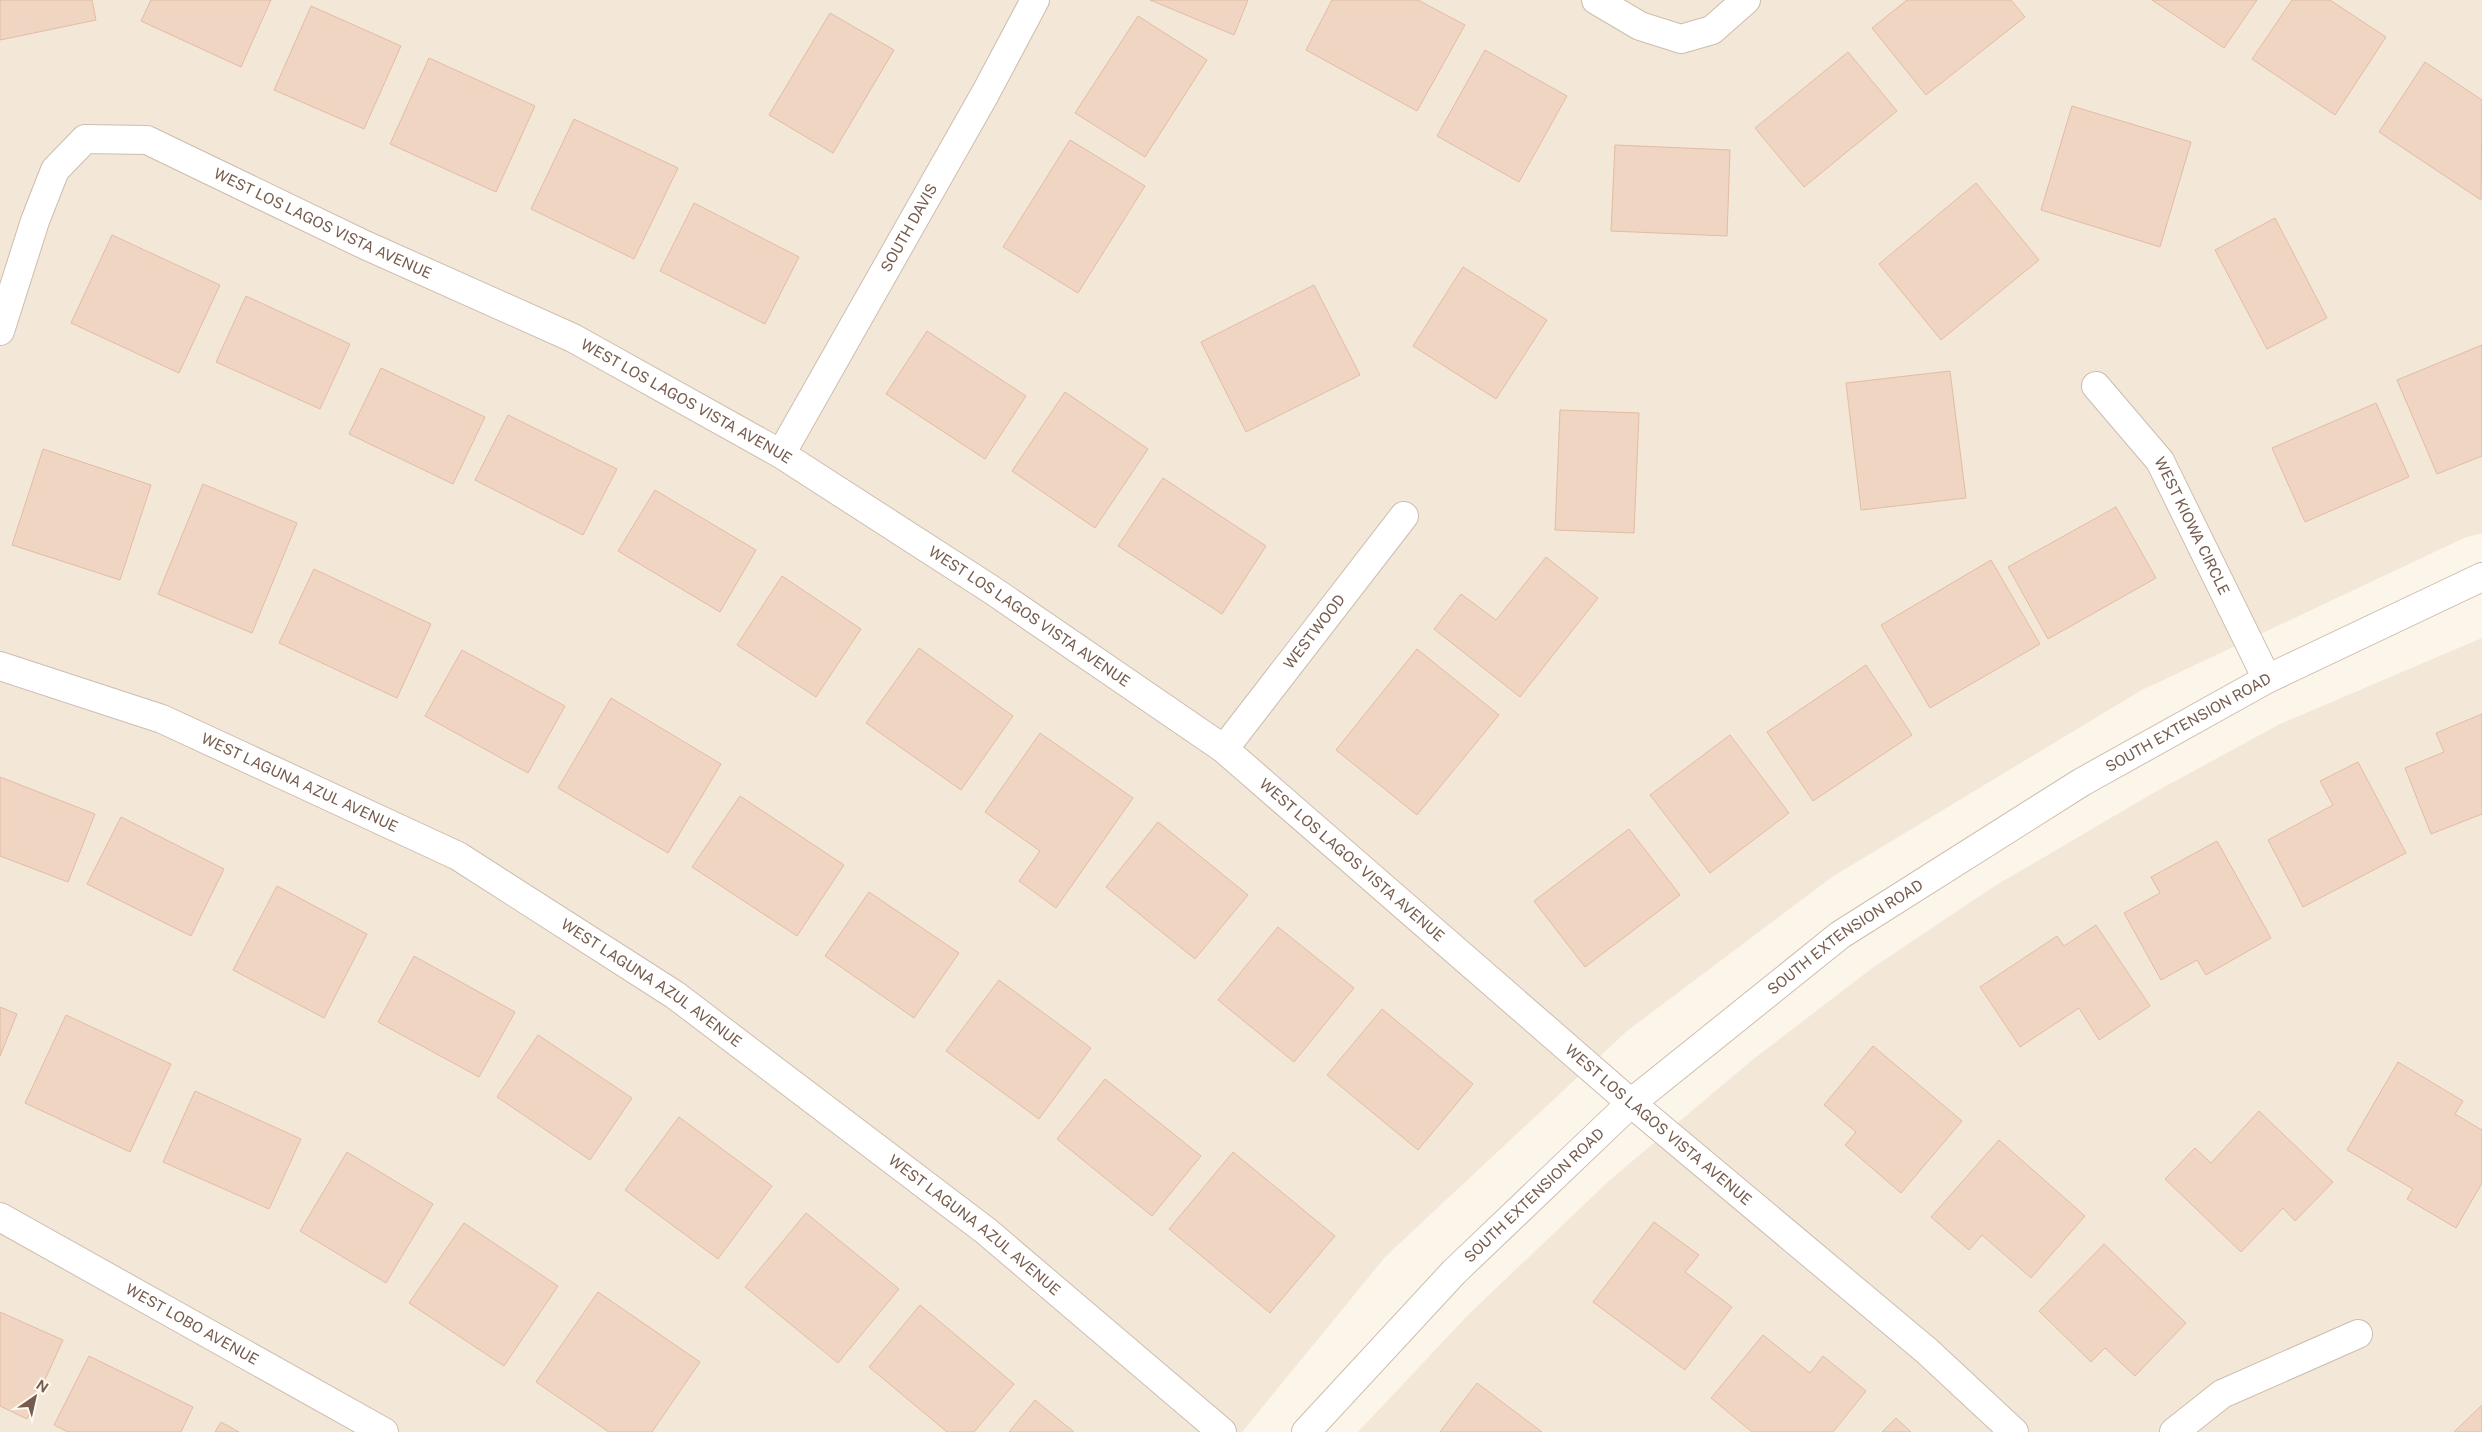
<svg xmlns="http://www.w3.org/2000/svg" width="2482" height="1432" viewBox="0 0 2482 1432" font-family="'Public Sans',sans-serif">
  <rect width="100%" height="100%" fill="#fcf5e9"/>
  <g fill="#f3e7d8">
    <path d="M0,0H2482V533L2464,538L2140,691L1832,877L1627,1031L1386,1256L1242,1432H0Z"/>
    <path d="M2482,638V1432H1358L1469,1314L1610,1180L1751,1061L1871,969L1993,887L2155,792L2280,724Z"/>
  </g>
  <g fill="#f0d5c2" stroke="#e2bca3">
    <path d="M0,0H92L96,20L0,40Z"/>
    <path d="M151,0H271L241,67L141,21Z"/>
    <path d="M1150,0H1248L1234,35Z"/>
    <path d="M1332,0H1418L1465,25L1417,111L1306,50Z"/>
    <path d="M1907,0H2011L2025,17L1926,95L1872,28Z"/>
    <path d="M2152,0H2257L2224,48Z"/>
    <path d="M2292,0H2330L2386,37L2335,115L2252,59Z"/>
    <path d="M311,6L401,46L364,129L274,90Z"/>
    <path d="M830,13L894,50L833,153L769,115Z"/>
    <path d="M1138,16L1207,60L1145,157L1075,113Z"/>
    <path d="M1485,50L1567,96L1519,182L1437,136Z"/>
    <path d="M1848,52L1897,111L1804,187L1755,128Z"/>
    <path d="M429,58L535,106L496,192L390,144Z"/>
    <path d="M2425,62L2482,100L2481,200L2379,132Z"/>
    <path d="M2072,106L2191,142L2160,247L2041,210Z"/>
    <path d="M574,119L678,168L634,259L531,209Z"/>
    <path d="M1070,140L1145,186L1078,293L1003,247Z"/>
    <path d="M1615,145L1730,150L1727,236L1611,231Z"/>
    <path d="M1976,183L2039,260L1941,340L1879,264Z"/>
    <path d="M694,203L799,257L765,324L660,271Z"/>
    <path d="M2275,218L2327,318L2267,349L2215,250Z"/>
    <path d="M112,235L220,285L179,373L71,323Z"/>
    <path d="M1463,267L1547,320L1496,399L1413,346Z"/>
    <path d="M1314,285L1360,375L1246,432L1201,342Z"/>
    <path d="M246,296L350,344L320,409L216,362Z"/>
    <path d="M927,331L1026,396L985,459L886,394Z"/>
    <path d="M2482,345V456L2437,474L2397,380Z"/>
    <path d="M381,368L485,417L453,484L349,434Z"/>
    <path d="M1950,371L1966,498L1861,510L1846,383Z"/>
    <path d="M1065,392L1148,449L1095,528L1012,471Z"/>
    <path d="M2376,403L2409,477L2305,522L2272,448Z"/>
    <path d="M1560,410L1639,413L1634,533L1555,530Z"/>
    <path d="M508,415L617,469L583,535L475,480Z"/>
    <path d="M43,449L151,485L120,580L12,545Z"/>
    <path d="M1163,478L1266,546L1222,614L1118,546Z"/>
    <path d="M203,484L297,523L252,633L158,594Z"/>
    <path d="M655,490L756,550L720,612L618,551Z"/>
    <path d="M2116,507L2156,578L2048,639L2008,567Z"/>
    <path d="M1546,557L1598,598L1520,697L1434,629L1461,594L1496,620Z"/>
    <path d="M1991,560L2040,644L1930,708L1881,625Z"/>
    <path d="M314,569L431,624L397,698L279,643Z"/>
    <path d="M782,576L861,629L816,697L737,645Z"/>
    <path d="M919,648L1013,716L961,790L866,723Z"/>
    <path d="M1417,649L1499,715L1417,815L1336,750Z"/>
    <path d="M462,650L565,706L528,773L425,716Z"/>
    <path d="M1866,665L1912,735L1813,801L1767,732Z"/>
    <path d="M611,698L721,764L668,853L558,788Z"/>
    <path d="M2482,714V814L2431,834L2405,768L2444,752L2436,733Z"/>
    <path d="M1040,733L1133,798L1056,908L1019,881L1040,851L985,812Z"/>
    <path d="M1730,735L1789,813L1710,873L1650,795Z"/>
    <path d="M2358,762L2406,853L2303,907L2268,840L2333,805L2320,781Z"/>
    <path d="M0,777L95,814L68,882L0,856Z"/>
    <path d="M740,796L844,865L797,936L692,867Z"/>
    <path d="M121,817L224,869L191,936L87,884Z"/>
    <path d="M1158,822L1248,895L1195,959L1106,887Z"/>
    <path d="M1629,829L1680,895L1585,967L1534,901Z"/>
    <path d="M2217,841L2271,938L2206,975L2197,960L2161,980L2124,913L2160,893L2151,877Z"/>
    <path d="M277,886L367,934L324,1018L233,970Z"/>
    <path d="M869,892L959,953L914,1018L825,956Z"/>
    <path d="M2096,925L2150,1006L2099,1040L2079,1008L2020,1047L1980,987L2057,936L2064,946Z"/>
    <path d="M1278,927L1354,988L1294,1062L1218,1000Z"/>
    <path d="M414,956L515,1012L479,1077L378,1022Z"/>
    <path d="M999,980L1091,1048L1039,1119L946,1051Z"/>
    <path d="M0,1007L17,1014L0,1056Z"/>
    <path d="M1382,1009L1473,1084L1418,1150L1327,1075Z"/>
    <path d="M66,1015L171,1064L130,1152L25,1103Z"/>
    <path d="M538,1035L632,1098L590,1160L497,1097Z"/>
    <path d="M1873,1046L1962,1121L1901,1193L1845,1145L1856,1132L1824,1105Z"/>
    <path d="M2398,1062L2463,1101L2455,1114L2482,1130V1183L2456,1228L2407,1199L2413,1189L2347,1150Z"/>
    <path d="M1105,1079L1201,1156L1152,1216L1057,1139Z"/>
    <path d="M195,1091L301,1139L269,1209L163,1162Z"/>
    <path d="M2259,1111L2333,1182L2295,1221L2283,1208L2241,1252L2165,1179L2195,1148L2211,1163Z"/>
    <path d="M679,1117L772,1186L718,1259L625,1190Z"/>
    <path d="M1999,1140L2085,1216L2031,1278L1982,1235L1969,1250L1931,1217Z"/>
    <path d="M347,1152L433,1204L386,1283L300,1231Z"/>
    <path d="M1233,1152L1335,1236L1270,1313L1169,1229Z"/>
    <path d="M806,1213L899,1289L838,1363L745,1287Z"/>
    <path d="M1654,1222L1699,1255L1685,1272L1732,1307L1685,1370L1593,1302Z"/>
    <path d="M464,1223L558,1286L504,1366L409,1303Z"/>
    <path d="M2104,1244L2186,1323L2135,1376L2105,1348L2091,1362L2039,1311Z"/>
    <path d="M598,1292L700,1362L652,1432H609L536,1382Z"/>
    <path d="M920,1305L1014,1384L974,1432H947L869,1367Z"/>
    <path d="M0,1312L63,1340L27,1419L0,1406Z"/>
    <path d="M1763,1335L1810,1373L1823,1356L1866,1391L1833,1432H1752L1711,1398Z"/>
    <path d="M89,1356L193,1407L181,1432H68L54,1425Z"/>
    <path d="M1477,1383L1542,1432H1440Z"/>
    <path d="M1035,1400L1074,1432H1009Z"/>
    <path d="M2482,1405V1432H2454Z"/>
    <path d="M1896,1418L1911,1432H1882Z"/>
    <path d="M221,1422L239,1432H215Z"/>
  </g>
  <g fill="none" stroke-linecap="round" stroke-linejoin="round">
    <defs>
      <g id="street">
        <path d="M1596,0L1640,26L1681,39L1712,30L1746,0"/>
        <path id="s1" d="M0,331L35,221L55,170L85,139L147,140L365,245L573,338L781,454L992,590L1224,749L1631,1103L1927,1351L2014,1432"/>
        <path id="s2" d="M2096,386L2160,461L2267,679"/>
        <path id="s3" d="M781,454L985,94L1035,0"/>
        <path id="s4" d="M0,666L162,719L458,856L675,995L986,1231L1222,1432"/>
        <path id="s5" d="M1224,749L1404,516"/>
        <path id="s6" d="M0,1217L384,1432"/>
        <path d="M2174,1432L2222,1394L2358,1334"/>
      </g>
      <g id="secondary">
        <path id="s7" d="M1306,1432L1454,1272L1631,1103L1840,935L2082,782L2267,679L2482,577"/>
      </g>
    </defs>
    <use href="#street" stroke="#cdbdaf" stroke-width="30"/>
    <use href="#secondary" stroke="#d0bdad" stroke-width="30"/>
    <use href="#street" stroke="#fff" stroke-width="28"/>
    <use href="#secondary" stroke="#fff" stroke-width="28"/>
  </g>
  <g text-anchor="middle" stroke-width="4.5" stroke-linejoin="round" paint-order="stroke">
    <g font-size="15" fill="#755c4e" stroke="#fef9f0">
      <text dy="5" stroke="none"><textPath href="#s1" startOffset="470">WEST LOS LAGOS VISTA AVENUE</textPath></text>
      <text dy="5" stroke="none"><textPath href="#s3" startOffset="260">SOUTH DAVIS</textPath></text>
      <text dy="5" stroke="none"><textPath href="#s1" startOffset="875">WEST LOS LAGOS VISTA AVENUE</textPath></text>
      <text dy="5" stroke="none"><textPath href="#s2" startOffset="171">WEST KIOWA CIRCLE</textPath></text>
      <text dy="5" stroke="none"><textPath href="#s1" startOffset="1280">WEST LOS LAGOS VISTA AVENUE</textPath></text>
      <text dy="5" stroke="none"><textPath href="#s5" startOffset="148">WESTWOOD</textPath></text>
      <text dy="5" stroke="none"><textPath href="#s7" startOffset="1139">SOUTH EXTENSION ROAD</textPath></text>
      <text dy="5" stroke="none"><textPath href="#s4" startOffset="322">WEST LAGUNA AZUL AVENUE</textPath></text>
      <text dy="5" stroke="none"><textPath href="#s1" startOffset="1685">WEST LOS LAGOS VISTA AVENUE</textPath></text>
      <text dy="5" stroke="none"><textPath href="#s7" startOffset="734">SOUTH EXTENSION ROAD</textPath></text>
      <text dy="5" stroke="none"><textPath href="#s4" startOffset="728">WEST LAGUNA AZUL AVENUE</textPath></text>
      <text dy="5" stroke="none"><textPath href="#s1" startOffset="2090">WEST LOS LAGOS VISTA AVENUE</textPath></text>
      <text dy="5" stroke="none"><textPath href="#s7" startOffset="329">SOUTH EXTENSION ROAD</textPath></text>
      <text dy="5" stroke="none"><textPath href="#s4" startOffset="1132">WEST LAGUNA AZUL AVENUE</textPath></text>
      <text dy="5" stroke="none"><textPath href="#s6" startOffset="220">WEST LOBO AVENUE</textPath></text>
    </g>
  </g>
  <g transform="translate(35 1397) rotate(34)" stroke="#fef9f0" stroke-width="4" paint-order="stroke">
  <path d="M0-4L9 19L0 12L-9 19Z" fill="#755c4e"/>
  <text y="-8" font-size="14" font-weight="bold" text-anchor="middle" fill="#755c4e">N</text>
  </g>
</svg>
